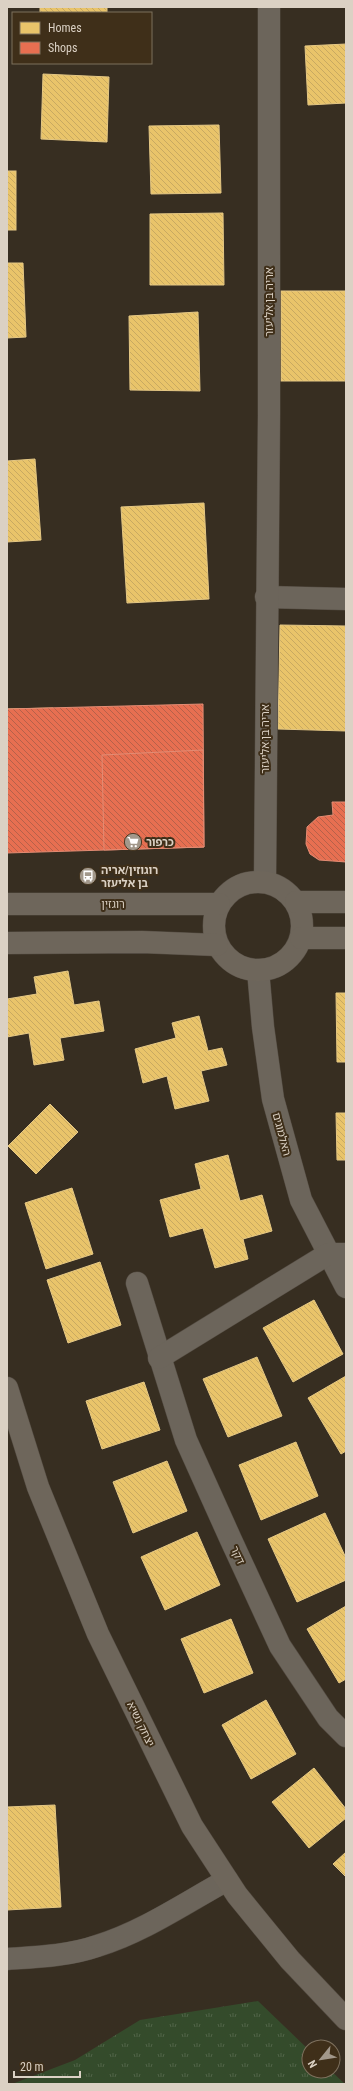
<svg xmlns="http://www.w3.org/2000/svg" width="353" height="2091" viewBox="0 0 353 2091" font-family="'Roboto Condensed','Noto Sans Hebrew',sans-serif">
  <defs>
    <pattern id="grass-tufts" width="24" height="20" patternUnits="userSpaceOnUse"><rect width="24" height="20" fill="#344b2b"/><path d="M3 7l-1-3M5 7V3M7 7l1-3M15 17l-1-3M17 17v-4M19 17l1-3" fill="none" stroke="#516448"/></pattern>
    <pattern id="homes-back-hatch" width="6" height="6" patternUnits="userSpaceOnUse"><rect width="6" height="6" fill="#e9c46a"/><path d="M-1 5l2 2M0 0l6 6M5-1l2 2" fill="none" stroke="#c8a961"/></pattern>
    <pattern id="shops-back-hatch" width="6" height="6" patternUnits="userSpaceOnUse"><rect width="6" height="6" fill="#e76f51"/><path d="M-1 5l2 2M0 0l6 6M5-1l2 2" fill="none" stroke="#b6614a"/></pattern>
  </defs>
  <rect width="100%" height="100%" fill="#372e21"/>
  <path fill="url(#grass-tufts)" d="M258,2001L309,2050V2071H331L345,2084H12L75,2060L140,2020Z"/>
  <g fill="url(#homes-back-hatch)" stroke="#e5c885">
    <rect x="40" y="7" width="67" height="6"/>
    <path d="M346,44V103L308,105L305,46Z"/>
    <path d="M43,74L109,77L107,142L41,139Z"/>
    <path d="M219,125L221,193L151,194L149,126Z"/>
    <rect x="7" y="171" width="9" height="59"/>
    <path d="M223,213L224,285H150V214Z"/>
    <path d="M7,263H23L26,337L7,338Z"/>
    <rect x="281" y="291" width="65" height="90"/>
    <path d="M198,312L200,391L130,390L129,316Z"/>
    <path d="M35,459L41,540L7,542V461Z"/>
    <path d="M204,503L209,599L127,603L121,507Z"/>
    <path d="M280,625L346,626V731L278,729Z"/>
    <path d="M53,708L60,805L7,808V709Z"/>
    <path d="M68,971L74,1005L99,1001L104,1031L60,1038L64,1060L34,1065L29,1033L7,1037V999L37,994L34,977Z"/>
    <path d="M336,993H346V1062H337Z"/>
    <path d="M199,1016L208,1051L222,1048L227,1065L201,1071L209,1101L175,1109L167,1076L143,1083L135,1049L176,1038L172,1023Z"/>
    <path d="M50,1104L78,1132L36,1174L8,1146Z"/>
    <path d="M336,1113H346V1160H337Z"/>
    <path d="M228,1155L240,1201L262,1195L272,1231L243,1239L248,1259L215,1268L203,1228L170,1237L160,1200L201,1189L195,1164Z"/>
    <path d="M72,1188L93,1254L46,1269L25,1203Z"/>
    <path d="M100,1262L121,1325L68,1343L47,1280Z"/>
    <path d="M314,1300L343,1354L293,1382L263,1328Z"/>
    <path d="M257,1357L282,1416L228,1437L203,1379Z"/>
    <path d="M346,1376V1451L341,1454L308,1398Z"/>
    <path d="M144,1382L160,1430L102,1449L86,1401Z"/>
    <path d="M296,1442L318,1496L261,1520L239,1465Z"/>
    <path d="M167,1461L187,1511L133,1533L113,1482Z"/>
    <path d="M325,1513L346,1558V1580L297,1602L268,1539Z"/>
    <path d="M197,1532L220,1585L165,1610L141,1557Z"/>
    <path d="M346,1606V1679L339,1683L307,1629Z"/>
    <path d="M231,1619L253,1673L204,1693L181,1639Z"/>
    <path d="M266,1700L296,1754L251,1779L222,1725Z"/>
    <path d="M314,1768L346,1809V1818L309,1848L272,1802Z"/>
    <path d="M55,1805L61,1907L7,1910V1807Z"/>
    <path d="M346,1852V1877L333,1864Z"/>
  </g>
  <g fill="url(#shops-back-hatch)" stroke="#e38c74">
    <path d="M203,704L204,847L7,853V709Z"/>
    <path d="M203,750L204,847L104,850L102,755Z"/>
    <path d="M332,802H346V862L319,860L310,854L306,844L307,827L318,817L333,815Z"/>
  </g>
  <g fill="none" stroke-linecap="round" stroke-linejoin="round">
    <defs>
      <g id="street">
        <path d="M266,597L346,599"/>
        <path d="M265,881L269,415V7"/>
        <path d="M258,970L263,1027L273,1099L301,1200L346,1287"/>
        <path d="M137,1283L186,1440L231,1540L280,1646L328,1718L346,1736"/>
        <path d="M159,1358L328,1254H346"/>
        <path d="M7,1959C37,1957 68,1956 97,1946C143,1932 185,1903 227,1880"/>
      </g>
      <g id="secondary">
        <circle cx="258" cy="926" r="44"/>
        <path d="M296,902H346"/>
        <path d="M7,904H219"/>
        <path d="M301,938H346"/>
        <path d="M7,943L142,942L217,945"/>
        <path d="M7,1388L38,1487L98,1634L192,1826L237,1895L290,1960L346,2019"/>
      </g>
    </defs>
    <use href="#street" stroke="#524a40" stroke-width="23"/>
    <use href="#secondary" stroke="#524a40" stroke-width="23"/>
    <use href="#street" stroke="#6c655b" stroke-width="22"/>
    <use href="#secondary" stroke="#6e665b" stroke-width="22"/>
  </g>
  <defs>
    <symbol id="supermarket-disc" viewBox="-11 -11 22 22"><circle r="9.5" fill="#a2988b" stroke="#3f2f19"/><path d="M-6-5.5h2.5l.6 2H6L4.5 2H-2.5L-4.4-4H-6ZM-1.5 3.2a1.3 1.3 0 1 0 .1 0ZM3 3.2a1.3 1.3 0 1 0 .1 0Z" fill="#fff"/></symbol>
    <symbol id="bus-disc" viewBox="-11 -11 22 22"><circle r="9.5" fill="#a2988b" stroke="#3f2f19"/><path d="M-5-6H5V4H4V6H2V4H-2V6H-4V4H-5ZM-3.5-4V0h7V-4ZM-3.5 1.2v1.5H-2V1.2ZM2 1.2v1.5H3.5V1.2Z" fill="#fff"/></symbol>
  </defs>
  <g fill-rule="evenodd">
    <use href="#supermarket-disc" x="123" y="832" width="20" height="20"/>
    <use href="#bus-disc" x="78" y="866" width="20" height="20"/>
  </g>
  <g text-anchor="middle" stroke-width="4" stroke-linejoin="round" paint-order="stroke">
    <g font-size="11" fill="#dbd1c4" stroke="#3f2f19">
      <text transform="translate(269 302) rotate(-90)" y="4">אריה בן אליעזר</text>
      <text transform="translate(265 739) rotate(-90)" y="4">אריה בן אליעזר</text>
      <text x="113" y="908">רוגזין</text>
      <text transform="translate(282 1134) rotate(75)" y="4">האלמוגים</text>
      <text transform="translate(238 1555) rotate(65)" y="4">דקר</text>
      <text transform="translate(141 1724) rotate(64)" y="4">יצחק נשיא</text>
    </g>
    <g font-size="11" font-weight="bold" fill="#dbd1c4" stroke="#3f2f19" text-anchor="start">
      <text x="146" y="846">כרפור</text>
      <text x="101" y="874">רוגוזין/אריה<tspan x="101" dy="13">בן אליעזר</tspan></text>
    </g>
  </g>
  <rect width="353" height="2091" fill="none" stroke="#dbd1c4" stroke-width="16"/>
  <rect x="12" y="12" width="140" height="52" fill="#3f2f19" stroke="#7d705d"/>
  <rect x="20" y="22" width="20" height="12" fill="#e9c46a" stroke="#7d705d"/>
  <text x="48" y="32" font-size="12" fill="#dbd1c4">Homes</text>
  <rect x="20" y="42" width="20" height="12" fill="#e76f51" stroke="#7d705d"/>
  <text x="48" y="52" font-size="12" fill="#dbd1c4">Shops</text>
  <g transform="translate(321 2059) rotate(240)"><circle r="19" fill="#3f2f19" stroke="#7d705d"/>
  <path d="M0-3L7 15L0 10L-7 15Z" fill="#a2988b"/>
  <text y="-6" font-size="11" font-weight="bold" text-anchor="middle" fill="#dbd1c4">N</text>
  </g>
  <path d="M14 2071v6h66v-6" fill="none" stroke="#dbd1c4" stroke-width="2"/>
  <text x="20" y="2071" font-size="12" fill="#dbd1c4" stroke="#3f2f19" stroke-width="3" paint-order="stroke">20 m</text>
</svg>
